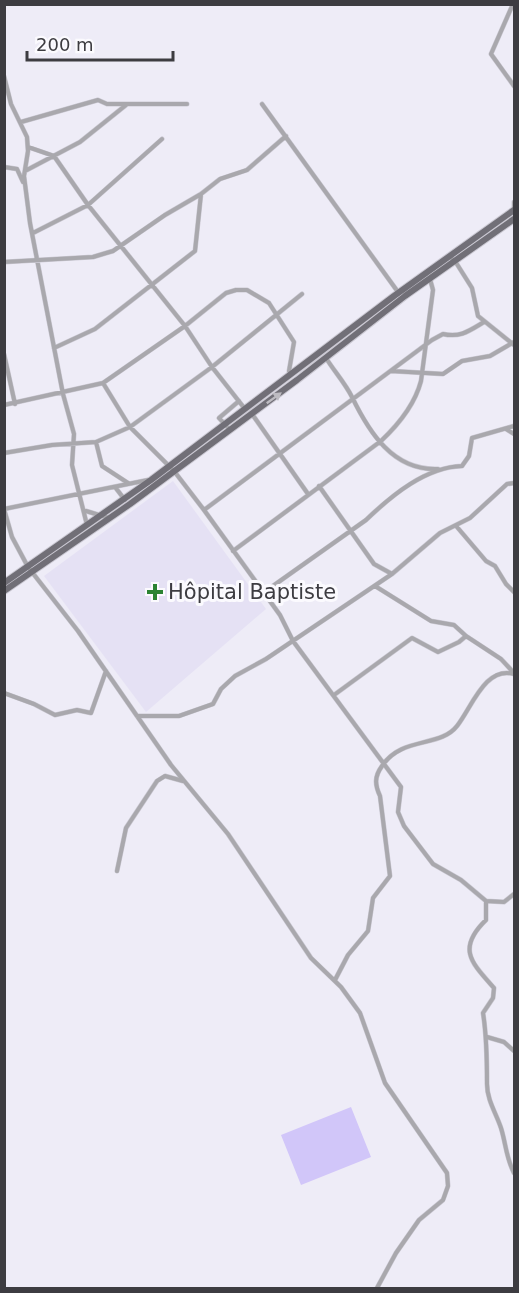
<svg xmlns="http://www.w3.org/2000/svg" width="519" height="1293" font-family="'DejaVu Sans',sans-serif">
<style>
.built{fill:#e5e1f4}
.green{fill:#d1c6f9}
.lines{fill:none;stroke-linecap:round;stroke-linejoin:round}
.street-casing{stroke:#cbc9d3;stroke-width:5}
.primary-casing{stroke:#cbc9d3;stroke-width:8}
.street{stroke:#a9a8ad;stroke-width:4}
.primary{stroke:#716f77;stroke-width:6}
.oneway{fill:#bdbbc1}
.poi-dot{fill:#2b8332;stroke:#fbfafe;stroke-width:2}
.labels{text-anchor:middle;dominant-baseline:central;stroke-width:6;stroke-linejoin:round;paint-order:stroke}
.poi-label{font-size:21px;fill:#3d3c41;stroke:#fbfafe;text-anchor:start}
</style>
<rect width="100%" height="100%" fill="#eeecf7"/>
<!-- built -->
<path class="built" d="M173 481 266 609 146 712 44 576Z"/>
<!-- green -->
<path class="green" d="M351 1107 371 1157 301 1185 281 1135Z"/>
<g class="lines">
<defs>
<path id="street" d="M513 4 491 54 514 86
M4 76 11 104 27 137 28 151 24 176 30 223 63 394 74 434 72 465 87 525
M262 104 398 292
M21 122 98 100 107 104H187
M28 147 54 156 88 205 185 326 212 367 245 409
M4 167 17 169 23 182
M25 171 80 142 126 105
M514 202V210
M33 233 88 205 162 139
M450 257 455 261 472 288 478 316 514 345
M4 262 93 257 113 251 165 215 201 194 220 179 247 170 286 136
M54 348 95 329 195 251 201 194
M4 354 15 404
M326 358C334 371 345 383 352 397 369 432 393 471 438 469
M391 371 443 374 462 361 490 356 514 342
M103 383 130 427 174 471 204 510 280 615 293 641 401 787 398 812 404 826 433 864 461 880 486 901V920C456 949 472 963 494 988L493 998 483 1013C487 1037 487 1060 487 1084 487 1100 496 1113 501 1128 506 1144 506 1158 514 1173
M4 405 103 383 185 326 226 293 236 290H247L269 303 294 342 289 371 291 374
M252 414 308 494
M506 429 514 434
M230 430 219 418 239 401
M96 442 102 466 128 483
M4 453 52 445 96 442 130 427 212 367 302 294
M319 486 374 564 392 574
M115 487 125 500
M4 509 12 537 28 567 78 631 171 765 228 834 311 958 341 987 360 1013 385 1083 447 1173 448 1186 443 1200 419 1220 396 1253 377 1288
M4 509 148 480
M204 510 432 340 443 334C460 338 469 331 484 322
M86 511 109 518
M457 527 486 561 495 566 506 584 514 592
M233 551 381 441C398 425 415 404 421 381L433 290 430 279
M375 586 431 621 454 625 466 636
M263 593 366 520C392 495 426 467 462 466L469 456 472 438 514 426
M4 693 34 704 55 715 77 710 91 713 106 671
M334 695 412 638 438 652 459 642 466 636 501 659 514 673
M137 716H179L213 704 221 689 235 676 266 659 392 574 440 533 470 518 507 484 514 483
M117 871 126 828 157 781 165 776 183 781
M486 901 504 902 514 894
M335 980 348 955 368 931 373 898 390 876 380 796C375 785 374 777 382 766 402 736 440 748 457 726 472 707 485 666 514 674
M487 1037 504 1042 514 1051"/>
<path id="primary" d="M4 583 151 480 394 296 514 210
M4 591 130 504 297 380 405 296 514 219"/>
</defs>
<!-- street casing -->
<use href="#street" class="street-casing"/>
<!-- primary casing -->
<use href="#primary" class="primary-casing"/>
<!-- street -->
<use href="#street" class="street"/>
<!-- primary -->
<use href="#primary" class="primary"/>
</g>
<!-- one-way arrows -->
<defs><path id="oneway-solid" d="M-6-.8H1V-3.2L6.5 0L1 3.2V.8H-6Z" transform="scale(1.5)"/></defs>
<use class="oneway" href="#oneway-solid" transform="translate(274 398) rotate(-36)"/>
<!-- markers -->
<path class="poi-dot" d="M152 583h6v6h6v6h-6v6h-6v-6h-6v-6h6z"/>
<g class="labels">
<!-- poi labels -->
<g class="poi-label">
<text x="168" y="592">Hôpital Baptiste</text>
</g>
</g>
<!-- border -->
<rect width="519" height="1293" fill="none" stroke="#3d3c41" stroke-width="12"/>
<!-- scale -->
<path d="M27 51v9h146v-9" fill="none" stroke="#3d3c41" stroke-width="3"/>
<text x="36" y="51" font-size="18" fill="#3d3c41" stroke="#fbfafe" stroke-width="4.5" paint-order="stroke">200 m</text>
</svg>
